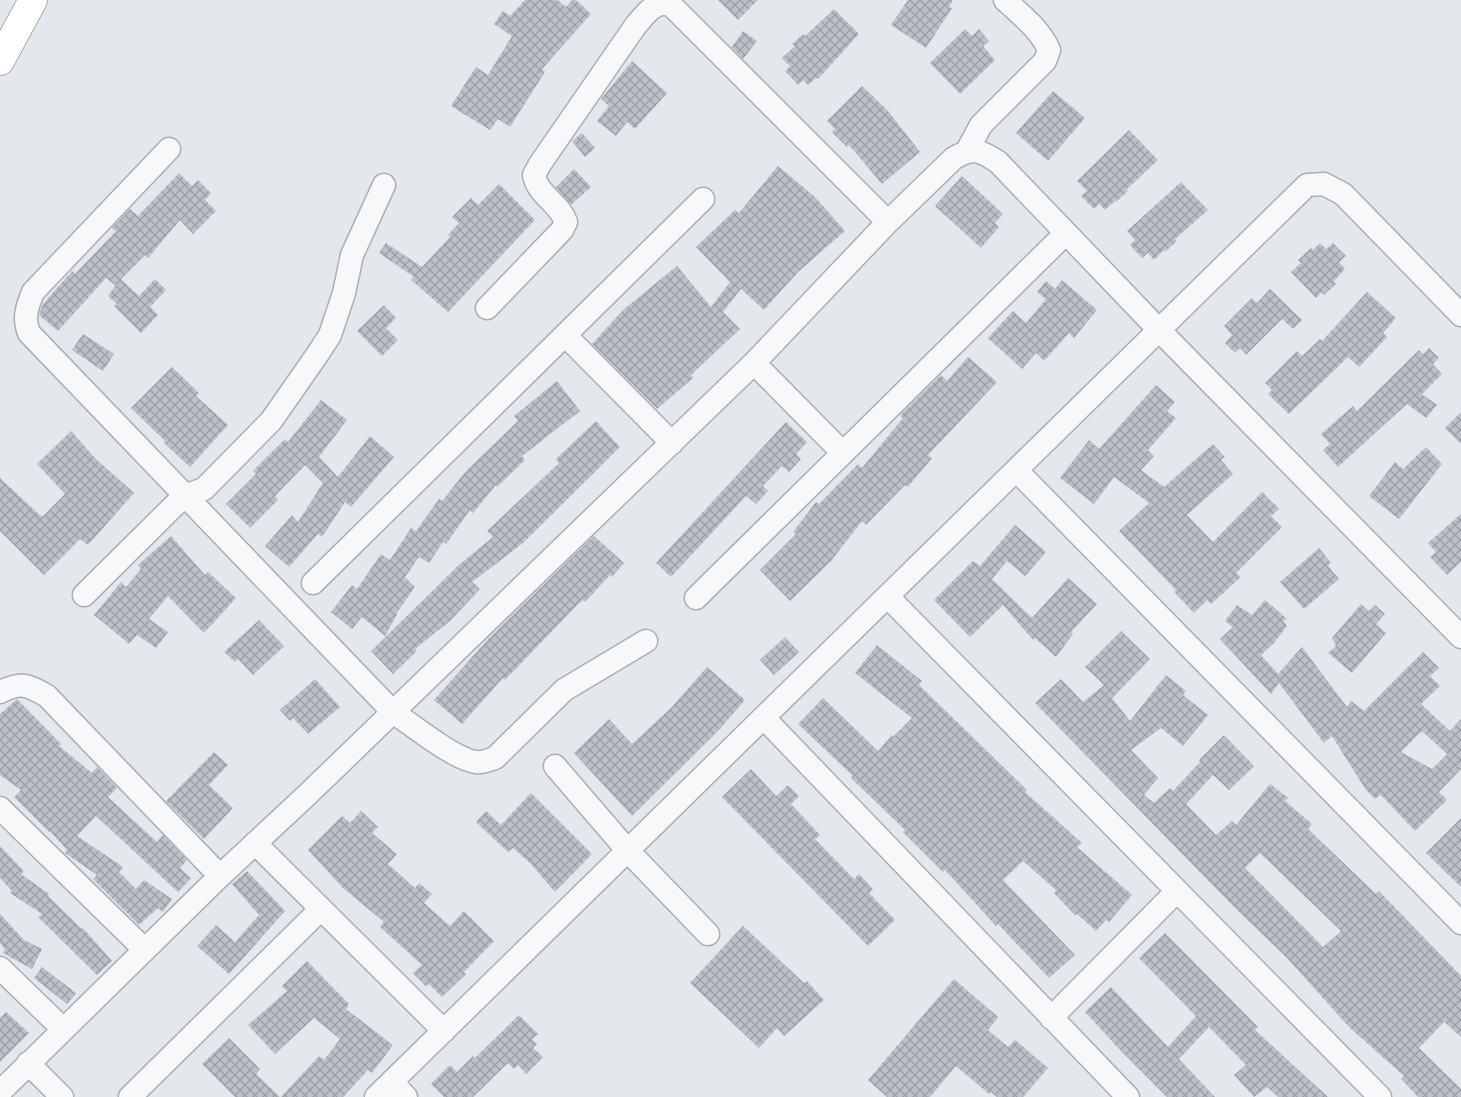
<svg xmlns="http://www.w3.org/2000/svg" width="1461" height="1097" font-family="'Exo 2',sans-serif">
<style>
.building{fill:url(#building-cross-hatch);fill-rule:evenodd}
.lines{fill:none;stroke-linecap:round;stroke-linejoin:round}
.minor-casing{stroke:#a9aeb7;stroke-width:25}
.major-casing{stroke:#a3abb8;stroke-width:30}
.minor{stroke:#f7f8fa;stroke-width:22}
.major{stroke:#fff;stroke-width:28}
</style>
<defs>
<pattern id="building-cross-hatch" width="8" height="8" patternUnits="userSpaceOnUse" patternTransform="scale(1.25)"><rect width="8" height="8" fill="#bbc0ca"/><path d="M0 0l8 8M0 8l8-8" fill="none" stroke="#989da6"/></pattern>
</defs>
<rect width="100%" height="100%" fill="#e4e7ec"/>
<!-- building -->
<path class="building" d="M525 0H558L566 7 572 0H576L591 14 542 69 545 72 510 127 498 119 490 130 451 106 476 67 488 75 512 36 494 24 503 11 510 16Z
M718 0H758L738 20Z
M908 0H953L949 7 952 8 926 48 891 25Z
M834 9 859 34 818 79 816 78 808 85 803 80 798 85 785 71 790 66 782 58 795 46 792 44 803 34 805 36Z
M965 29 972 36 979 29 989 41 983 46 995 60 960 94 930 63Z
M743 31 757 41 743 59 732 47Z
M632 61 667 93 635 129 627 122 616 136 597 121 609 106 601 99Z
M862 86 888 111 920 152 882 184 849 145 847 147 832 132 835 129 827 121Z
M1053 91 1085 118 1048 161 1016 133Z
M1129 130 1158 160 1126 190 1128 191 1116 202 1115 201 1105 210 1099 204 1094 209 1081 196 1087 191 1077 181Z
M582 133 595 148 585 157 572 141Z
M778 166 815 197 845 231 798 272 764 310 741 289 723 312 740 329 691 375 693 378 657 409 592 344 623 310 677 266 711 307 730 282 696 247 735 210 739 213Z
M574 169 591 187 571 205 556 187Z
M179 173 192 186 198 180 211 193 205 200 216 211 193 234 180 220 148 258 145 255 121 279 139 296 155 279 166 290 150 307 158 315 141 333 114 306 117 304 108 296 117 283 115 285 106 278 58 331 39 315 43 304 72 271 75 274 116 231 112 228 130 209 138 216Z
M962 176 1003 214 995 223 999 227 981 248 935 206Z
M1181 182 1208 210 1175 239 1177 241 1165 252 1164 250 1154 260 1148 253 1142 258 1130 245 1135 240 1127 231Z
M499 184 535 220 448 312 411 280 414 277 379 253 386 243 422 267 450 237 448 235 459 223 452 217 471 198 478 205Z
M1320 243 1326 249 1333 243 1346 256 1339 262 1345 269 1334 281 1336 284 1324 295 1322 292 1316 298 1291 272 1301 263 1298 260 1311 248 1313 250Z
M1062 280 1097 310 1074 338 1069 333 1044 361 1036 353 1022 369 988 338 1013 311 1026 323 1046 299 1037 292 1046 281 1055 289Z
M1270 289 1302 320 1293 329 1282 319 1246 355 1240 348 1235 353 1225 343 1232 335 1224 326 1252 298 1257 303Z
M1367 292 1396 318 1383 333 1387 337 1359 367 1348 357 1289 414 1268 394 1272 390 1265 383 1297 351 1302 356 1320 339 1322 341Z
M384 305 396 318 386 328 398 340 382 356 357 331Z
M83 334 114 354 103 371 72 350Z
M1429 348 1439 358 1433 364 1442 374 1422 394 1437 405 1426 418 1407 404 1338 467 1323 450 1330 444 1321 434 1353 406 1357 411 1419 350 1423 354Z
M968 357 997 382 928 455 932 458 908 487 905 485 866 525 862 521 831 561 790 601 760 570 796 534 793 532 816 502 819 504 858 464 862 468 903 418 900 415 941 375 947 381Z
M172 367 199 393 196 396 228 425 190 467 164 443 165 441 131 408Z
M557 381 580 411 522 456 525 460 497 487 496 485 473 513 470 510 446 544 443 542 429 563 419 557 405 577 415 587 396 614 397 615 385 636 362 617 352 629 331 612 352 585 357 589 381 554 390 560 411 528 416 531 439 499 442 501 466 471 518 421 514 416Z
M1156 385 1175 402 1167 411 1176 418 1148 450 1154 456 1141 470 1164 487 1213 444 1225 457 1221 460 1233 474 1187 515 1213 542 1262 492 1279 509 1271 516 1282 527 1236 573 1241 577 1211 604 1207 600 1194 613 1174 592 1176 590 1119 531 1149 503 1114 477 1094 504 1060 478 1089 440 1099 449Z
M321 400 347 420 319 457 338 477 370 436 394 457 351 507 345 502 322 537 318 534 289 567 265 546 292 515 298 522 323 483 305 465 275 496 278 500 250 528 226 504 256 474 253 471 285 439 288 442Z
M1461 412V444L1445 428Z
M596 421 620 447 523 543 472 582 480 589 450 621 415 649 417 651 393 674 371 651 460 564 493 537 487 531 559 463 556 459Z
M786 422 807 442 796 454 801 459 789 472 782 466 763 486 768 491 756 504 746 496 671 577 656 563Z
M71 431 96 459 134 493 88 545 80 539 44 575 0 531V478L42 517 65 494 37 464Z
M1426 447 1442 464 1399 519 1369 496 1395 462 1403 469Z
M1461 514V562L1447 575 1430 557 1436 552 1428 543Z
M1015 525 1046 552 1025 576 1007 561 992 579 1032 618 1068 578 1097 604 1071 632 1073 634 1056 657 1035 638 1033 640 1003 605 970 637 934 600 973 561 980 566Z
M171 536 205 575 208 572 236 598 204 633 168 596 149 619 168 632 156 648 137 635 129 644 94 615 121 582 126 587 141 569 138 565Z
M594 536 624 563 612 577 610 575 585 602 582 600 505 680 503 678 462 724 434 700 491 636Z
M1319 548 1331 563 1328 566 1339 579 1304 609 1280 582Z
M1265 600 1287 619 1283 621 1287 626 1274 643 1261 655 1278 674 1302 647 1347 707 1351 701 1364 711 1423 652 1439 668 1430 676 1440 686 1421 704 1450 731 1461 719V769L1439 792 1447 800 1415 831 1381 795 1375 799 1366 790 1332 736 1324 743 1279 683 1271 694 1220 639 1233 627 1225 621 1237 605 1252 615ZM1422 731 1447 754 1432 769 1401 752Z
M1361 604 1369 611 1375 605 1385 614 1376 624 1386 633 1352 673 1328 653 1336 646 1332 638Z
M259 620 284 646 253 675 238 659 235 662 224 652Z
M1121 631 1150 659 1112 698 1130 721 1166 675 1186 691 1183 695 1208 715 1183 746 1161 728 1131 750 1158 778 1144 795 1154 803 1170 788 1173 791 1200 762 1199 760 1224 735 1254 766 1229 790 1213 775 1186 804 1216 835 1232 821 1236 825 1270 784 1288 798 1285 801 1312 824 1308 829 1376 894 1379 891 1461 976V1037L1444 1022 1419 1048 1461 1089V1097H1418L1401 1079 1404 1076 1349 1027 1287 958 1232 905 1035 703 1061 679 1083 702 1104 685 1085 667ZM1260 853 1341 931 1323 947 1245 868Z
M785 637 799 652 774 675 760 660Z
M877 645 922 681 919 685 1027 790 1025 792 1082 843 1077 847 1132 895 1109 922 1106 920 1096 931 1077 914 1075 915 1054 893 1056 890 1023 861 1003 880 1075 955 1049 978 998 924 996 926 945 870 943 872 903 832 905 830 851 778 853 776 798 724 823 698 878 751 892 735 893 737 912 718 855 673Z
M707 667 745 700 718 731 632 816 574 753 609 719 632 744 671 708Z
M315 679 340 707 308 734 293 718 290 721 280 710Z
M17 699 61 744 59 746 92 773 97 767 117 788 108 797 157 842 163 835 187 860 180 868 191 878 178 892 96 816 77 836 123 867 119 872 136 889 144 880 172 899 163 912 158 908 139 925 93 879 97 875 65 853 67 850 50 831 49 832 14 797 21 790 0 775V714Z
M214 752 228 765 209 785 233 808 204 839 166 801Z
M751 769 776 796 788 785 799 796 791 804 820 835 815 839 854 879 859 874 873 889 869 893 895 920 868 946 722 797Z
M531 793 592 854 555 892 531 864 513 848 508 852 476 822 486 811 501 825Z
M361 811 378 827 372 833 397 854 388 864 415 888 419 883 432 894 424 903 450 926 464 911 494 941 464 972 466 974 442 997 429 984 426 986 413 973 422 965 380 927 384 922 343 888 308 850 342 816 350 823Z
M1461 818V887L1426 853Z
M0 846 24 871 21 874 49 894 48 896 82 929 83 928 112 961 97 975 38 917 42 914 10 893 12 891 0 878Z
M247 871 285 911 229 974 197 946 216 925 235 942 259 915 232 884Z
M0 914 24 940 42 949 32 969 3 953 5 949 0 943Z
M743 926 804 983 807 981 824 1000 784 1036 777 1028 759 1048 690 983Z
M1165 933 1258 1027 1255 1030 1328 1097H1278L1267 1087 1254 1097 1234 1075 1246 1065 1209 1027 1179 1059 1215 1097H1167L1123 1053 1085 1012 1111 987 1168 1047 1196 1016 1139 958Z
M307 961 349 1004 346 1009 393 1045 372 1073 368 1070 343 1097H281L319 1056 324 1060 340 1039 314 1018 275 1054 248 1025 287 991 282 986Z
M42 967 76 993 67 1004 34 978Z
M954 979 998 1017 988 1030 1008 1047 1015 1040 1048 1068 1023 1097H997L991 1092 989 1094 956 1066 930 1097H887L868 1080Z
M6 1012 29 1033 0 1062V1018Z
M519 1015 538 1034 532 1039 537 1044 533 1048 543 1057 526 1074 518 1065 514 1069 508 1063 473 1097H444L431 1084 450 1065 457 1072 473 1056 475 1058Z
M229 1038 260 1069 256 1074 280 1097H235L202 1064Z"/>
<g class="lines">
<defs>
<path id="minor" d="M169 149 33 292C27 307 23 318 29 333L393 712C412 725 454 759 476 762 483 763 489 760 495 758L564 690 646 641
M967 151 981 125 1045 61 1049 50C1040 29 1021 15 1005 0
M487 308 562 230 566 222C559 202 538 196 534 175L540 164 636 25C646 14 654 0 671 5L888 222
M565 335 703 199
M754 363 843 453
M1017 471 1461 923
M313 583 565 335 672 443
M84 595 184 496 204 489 271 421 317 355 330 335 344 293 352 255 384 185
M888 597 1380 1097
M696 598 1066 233
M0 692C21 682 27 684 47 696L220 876
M764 718 1128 1097
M555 766 628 851 708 934
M0 808 144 949
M255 843 444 1031
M0 968 62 1028
M1051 1018 1177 891
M28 1063 62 1097
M392 1082 406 1097
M0 1092 220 876 307 795 754 363 888 222 954 158C973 147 980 150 998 162L1160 331 1461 637
M130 1097 321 909
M376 1097 1307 185 1324 184 1343 194 1461 315"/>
<path id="major" d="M0 61 33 0"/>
</defs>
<!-- minor casing -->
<use href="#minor" class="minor-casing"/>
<!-- major casing -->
<use href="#major" class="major-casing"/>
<!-- minor -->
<use href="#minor" class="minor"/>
<!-- major -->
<use href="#major" class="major"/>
</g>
</svg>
